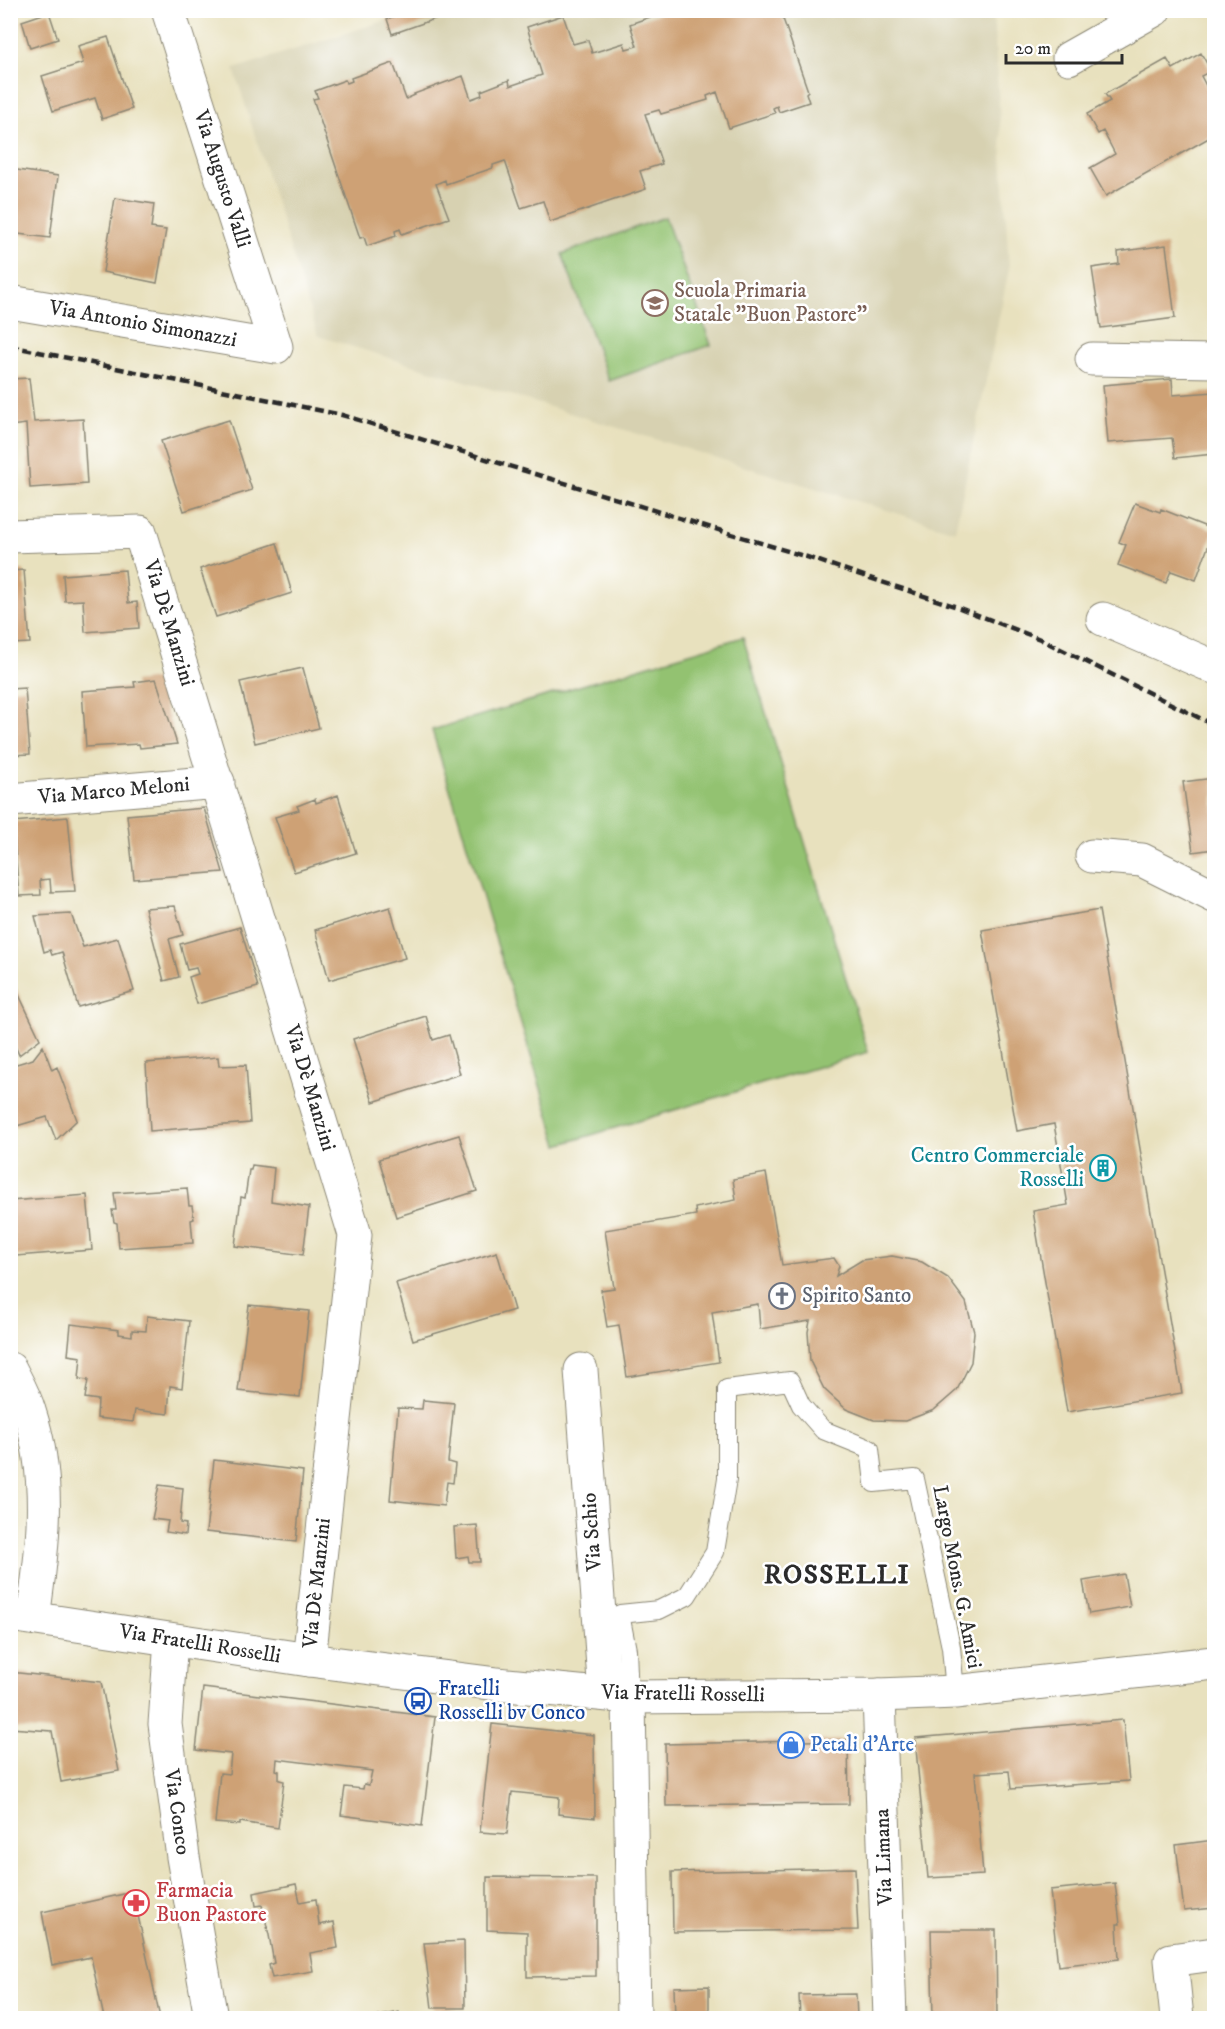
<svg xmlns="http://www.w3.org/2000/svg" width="1225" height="2029" font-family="'IM FELL DW Pica',serif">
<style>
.built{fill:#d7d1b1}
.green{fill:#93c271;stroke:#5f764e;stroke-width:1.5}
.building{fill:#cea174}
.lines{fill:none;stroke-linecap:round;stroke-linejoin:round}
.service-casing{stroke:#8a8674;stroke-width:20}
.minor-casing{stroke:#8a8674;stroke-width:35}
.tertiary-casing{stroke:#8a8674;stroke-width:35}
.service{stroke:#fff;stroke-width:18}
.minor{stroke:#fff;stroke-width:33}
.tertiary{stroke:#fff;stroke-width:33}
.rail{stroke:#2b2b2b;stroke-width:4.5;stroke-dasharray:9 4.5;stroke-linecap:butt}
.labels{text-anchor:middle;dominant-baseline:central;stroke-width:5;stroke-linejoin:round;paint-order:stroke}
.street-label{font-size:21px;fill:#2b2b2b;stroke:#fff}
.education-label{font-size:21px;fill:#785e54;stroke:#fff;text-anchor:start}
.culture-label{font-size:21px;fill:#0d838f;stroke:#fff;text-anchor:end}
.worship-label{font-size:21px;fill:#5b616d;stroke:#fff;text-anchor:start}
.transit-label{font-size:21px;fill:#164399;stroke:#fff;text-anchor:start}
.shop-label{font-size:21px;fill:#366cbe;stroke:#fff;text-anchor:start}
.health-label{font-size:21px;fill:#be3a42;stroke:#fff;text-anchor:start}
.district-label{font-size:27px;font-weight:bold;letter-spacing:1.5px;fill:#2b2b2b;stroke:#fff}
</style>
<rect width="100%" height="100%" fill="#fff"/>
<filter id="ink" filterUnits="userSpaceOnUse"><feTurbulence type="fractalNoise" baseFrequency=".0167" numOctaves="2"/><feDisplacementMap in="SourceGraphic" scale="12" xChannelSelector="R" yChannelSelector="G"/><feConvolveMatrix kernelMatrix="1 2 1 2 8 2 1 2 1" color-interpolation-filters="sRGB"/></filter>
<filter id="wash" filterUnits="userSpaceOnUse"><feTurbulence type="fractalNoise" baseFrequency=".008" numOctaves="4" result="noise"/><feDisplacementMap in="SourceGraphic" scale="24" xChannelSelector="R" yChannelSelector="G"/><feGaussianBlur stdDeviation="1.35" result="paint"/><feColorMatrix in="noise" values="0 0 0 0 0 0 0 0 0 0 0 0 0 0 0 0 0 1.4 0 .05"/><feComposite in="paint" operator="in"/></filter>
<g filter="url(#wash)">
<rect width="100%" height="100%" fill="#e8e1be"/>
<!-- built -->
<path class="built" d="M415 11H993L1009 269 955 531 318 336 234 69Z"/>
<!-- green -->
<path class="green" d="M665 217 711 345 609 381 562 254Z
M743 637 868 1052 558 1145 432 730Z"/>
<g id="blocks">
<!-- building -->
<path class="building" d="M410 10H441L443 16 392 34 387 19Z
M670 10H780L808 91 806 93 809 102 779 112 777 106 773 108 775 113 729 128 717 92 707 96 708 100 661 114 659 110 645 114 662 164 640 171 646 189 550 222 543 201 521 208 505 161 493 165V168L446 184 445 180 436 184 449 218 402 234 400 229 395 231 396 236 367 246 364 237 360 238 313 99 318 98 315 91 345 80 347 83 352 81 351 78 393 63 406 99 415 95 414 94 463 76 471 99 482 95 481 91 509 80 510 86 542 75 527 27 563 15 573 44 588 40 592 53 624 43 626 49 637 46 630 24Z
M49 12 58 39 30 48 22 21Z
M108 37 132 109 102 119 95 98 53 111 42 76 83 63 78 46Z
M1201 53 1211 71 1201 76 1214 101V135L1106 196 1090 168 1115 154 1103 131 1098 134 1087 114 1110 101 1105 94 1167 59 1173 69Z
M10 169 58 176 50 238 10 233Z
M115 198 154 204 151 228 166 230 157 283 103 272Z
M1166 245 1175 318 1101 328 1092 268 1119 264 1118 252Z
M29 378 34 422 83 419 87 484 30 488 26 424 10 426V379Z
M1172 379 1173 395 1214 392V454L1175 458 1172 438 1108 443 1103 385Z
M229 420 252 490 184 511 161 441Z
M1135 503 1160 512 1161 509 1214 530 1196 580 1171 571 1166 583 1118 565 1126 545 1119 542Z
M277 543 292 593 216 617 200 569Z
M24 570 30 643 10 644V571Z
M125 570 128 603 137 602 139 628 85 632 83 600 65 601 63 575Z
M303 668 319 728 255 743 240 682Z
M156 679 177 744 140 748 139 744 86 747 82 691 135 687 134 682Z
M25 688 30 754 10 755V689Z
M1214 778V849L1193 852 1183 782Z
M338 795 356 853 294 872 275 817 299 810 297 806 315 799 316 803Z
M204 808 223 872 134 879 127 815Z
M68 817 75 891 51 892 50 879 40 880 41 895 19 896 13 822Z
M175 906 183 935 169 939 179 977 164 981 145 908Z
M390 907 405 958 329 980 315 930Z
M1099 910 1182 1393 1067 1412 1033 1211 1068 1205 1054 1124 1017 1131 982 930Z
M71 914 83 947 118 938 134 991 78 1007 62 952 52 955 50 950 44 952 35 916Z
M240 927 258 987 197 1004 189 977 198 974 196 968 187 970 180 944Z
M10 976 40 1039 19 1055 10 1034Z
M426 1016 433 1040 449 1035 460 1074 373 1102 353 1039Z
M43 1046 52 1070 57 1067 77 1120 56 1140 47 1117 10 1128V1066L33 1059Z
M218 1057 219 1066 246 1065 250 1123 150 1131 146 1063Z
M459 1135 477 1191 396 1217 379 1159Z
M252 1165 274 1168 271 1201 309 1207 303 1255 235 1246 241 1197 245 1198 249 1170H251Z
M766 1173 782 1265 834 1258 839 1266 836 1276 862 1260 892 1256 922 1262 948 1278 966 1302 974 1332 971 1362 957 1390 934 1410 905 1421 874 1420 846 1409 824 1389 810 1361 808 1332 810 1321 760 1329 758 1304 712 1312 719 1362 627 1377 619 1325 607 1327 601 1290 614 1288 605 1230 696 1215 695 1208 736 1200 733 1179Z
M187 1188 189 1206H192L194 1219 191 1220 193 1243 119 1248 117 1223 114 1222 112 1210H116L114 1193Z
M87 1195 92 1250 16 1256 13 1229H10V1201Z
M497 1252 514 1310 413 1340 396 1283Z
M249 1305 309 1311 300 1397 238 1391Z
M147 1316 189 1321 182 1388 170 1386 168 1414 135 1410 133 1422 97 1418 98 1400 85 1398 88 1380 79 1379 81 1357 68 1355 71 1324 119 1330V1334L132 1336V1330L146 1331Z
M423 1400 454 1403 448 1462 455 1464 453 1483 447 1482 444 1506 390 1500 398 1408 422 1409Z
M214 1460 303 1471 296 1542 206 1532Z
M159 1485 183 1488 180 1523 186 1524 185 1535 166 1532 168 1521 152 1519Z
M477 1525 480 1562H469L468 1556 456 1558 454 1527Z
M1124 1574 1130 1607 1089 1614 1083 1581Z
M10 1672 101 1682 119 1771 61 1782 52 1731 10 1728Z
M203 1688 435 1717 422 1826 341 1815 345 1787 363 1789 364 1784 369 1785 372 1771 277 1759 276 1770 279 1771V1780L284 1781 278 1828 240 1822V1825L215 1823 220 1773 229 1774 231 1754 196 1750Z
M1123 1720 1129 1781 1011 1789 1009 1771 975 1773 983 1875 928 1878 915 1738Z
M492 1724 594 1735 595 1818 558 1814 559 1797 512 1792 507 1834 480 1832Z
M848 1740 849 1804 666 1806 665 1744Z
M1214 1741V1770H1212L1210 1742Z
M1214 1840V1908L1184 1911 1176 1845Z
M855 1868 858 1930 673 1932 672 1872Z
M487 1877 596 1878V1976L527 1977V1932L487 1930Z
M1115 1883 1120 1924H1117L1119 1959 1058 1966 1050 1890Z
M296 1884 300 1902 316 1899 319 1925 334 1922 338 1948 310 1953 313 1971 272 1978 269 1965 274 1963 269 1935 262 1905 256 1906 254 1893Z
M133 1892 160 2018H104L91 1957 52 1965 42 1912Z
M931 1930H996L997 2018H933Z
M464 1941 465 2008H432L424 1943Z
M709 1986V2018H675L674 1987Z
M856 1994 857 2018H800L799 1995Z
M399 2012 401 2018H375V2017Z"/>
</g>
</g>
<g filter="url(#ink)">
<use href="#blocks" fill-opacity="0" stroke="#8a8674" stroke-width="1.5"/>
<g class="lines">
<defs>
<path id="service" d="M629 1697 627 1650 620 1614 659 1610 687 1596 715 1552 727 1479V1389L790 1381 801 1405 823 1430 870 1449 874 1483 915 1479 951 1647 955 1692"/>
<path id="minor" d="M1069 58 1154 10
M10 302 276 347 168 10
M1092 359 1214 361
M10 536 140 532 355 1235 309 1660
M1103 619 1214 667
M10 800 218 782
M1092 856 1142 860 1214 896
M10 1369C17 1383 25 1397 29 1411 52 1480 43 1548 33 1618
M581 1370 605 1694
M171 1640 165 1724 183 1857 211 2018
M879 1695 890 2018
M629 1697 634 2018
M1177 2018 1171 1960 1214 1954"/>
<path id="tertiary" d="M10 1615 309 1660 497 1684 629 1697 879 1695 955 1692 1214 1663"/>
</defs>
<!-- service casing -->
<use href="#service" class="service-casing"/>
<!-- minor casing -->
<use href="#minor" class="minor-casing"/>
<!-- tertiary casing -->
<use href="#tertiary" class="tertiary-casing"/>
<!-- service -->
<use href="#service" class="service"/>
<!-- minor -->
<use href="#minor" class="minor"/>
<!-- tertiary -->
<use href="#tertiary" class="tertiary"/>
<!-- rail -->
<path class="rail" d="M10 346 342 415 807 557 957 607 1040 639 1214 725"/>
</g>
</g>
<!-- icons -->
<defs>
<symbol id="school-ring" viewBox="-11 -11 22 22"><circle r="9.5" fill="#fff" stroke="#8d6e63" stroke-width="1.5"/><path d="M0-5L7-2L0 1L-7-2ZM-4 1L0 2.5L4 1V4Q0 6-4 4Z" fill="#8d6e63"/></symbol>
<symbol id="building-ring" viewBox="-11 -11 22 22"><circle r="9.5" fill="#fff" stroke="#0f9aa8" stroke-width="1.5"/><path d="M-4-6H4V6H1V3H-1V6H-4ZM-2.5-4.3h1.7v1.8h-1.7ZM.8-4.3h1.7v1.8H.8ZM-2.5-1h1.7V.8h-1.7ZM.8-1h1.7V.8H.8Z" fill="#0f9aa8"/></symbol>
<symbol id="church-ring" viewBox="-11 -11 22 22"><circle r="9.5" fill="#fff" stroke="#6b7280" stroke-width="1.5"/><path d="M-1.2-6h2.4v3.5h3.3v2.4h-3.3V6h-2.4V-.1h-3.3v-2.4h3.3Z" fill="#6b7280"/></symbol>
<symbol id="bus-ring" viewBox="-11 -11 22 22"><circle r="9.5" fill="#fff" stroke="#1a4fb4" stroke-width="1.5"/><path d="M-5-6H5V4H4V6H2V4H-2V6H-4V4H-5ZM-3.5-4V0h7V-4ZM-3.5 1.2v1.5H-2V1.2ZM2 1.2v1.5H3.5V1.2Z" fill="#1a4fb4"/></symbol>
<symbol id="shop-ring" viewBox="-11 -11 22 22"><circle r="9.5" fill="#fff" stroke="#3f7fe0" stroke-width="1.5"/><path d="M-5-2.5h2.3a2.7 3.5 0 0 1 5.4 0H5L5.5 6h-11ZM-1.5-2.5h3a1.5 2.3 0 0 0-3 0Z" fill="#3f7fe0"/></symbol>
<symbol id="pharmacy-ring" viewBox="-11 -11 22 22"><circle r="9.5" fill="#fff" stroke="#e0444e" stroke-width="1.5"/><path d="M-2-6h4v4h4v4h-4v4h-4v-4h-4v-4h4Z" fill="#e0444e"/></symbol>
</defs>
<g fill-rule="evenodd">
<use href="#school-ring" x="640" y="288" width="30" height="30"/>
<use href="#building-ring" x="1088" y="1153" width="30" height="30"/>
<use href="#church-ring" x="767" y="1281" width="30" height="30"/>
<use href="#bus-ring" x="403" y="1686" width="30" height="30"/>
<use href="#shop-ring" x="776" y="1730" width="30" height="30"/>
<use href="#pharmacy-ring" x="121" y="1888" width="30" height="30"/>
</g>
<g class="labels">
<!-- street labels -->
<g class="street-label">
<text transform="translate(222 179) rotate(72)">Via Augusto Valli</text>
<text transform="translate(143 324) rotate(10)">Via Antonio Simonazzi</text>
<text transform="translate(169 623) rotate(73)">Via Dè Manzini</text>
<text transform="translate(114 791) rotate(-5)">Via Marco Meloni</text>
<text transform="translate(310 1088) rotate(73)">Via Dè Manzini</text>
<text transform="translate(592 1532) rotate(-94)">Via Schio</text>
<text transform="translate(957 1577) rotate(79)">Largo Mons. G. Amici</text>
<text transform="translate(317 1583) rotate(-84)">Via Dè Manzini</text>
<text transform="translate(200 1644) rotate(9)">Via Fratelli Rosselli</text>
<text transform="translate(683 1694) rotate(1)">Via Fratelli Rosselli</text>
<text transform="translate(177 1812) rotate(82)">Via Conco</text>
<text transform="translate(884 1857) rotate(-92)">Via Limana</text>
</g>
<!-- education labels -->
<g class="education-label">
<text x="674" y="291">Scuola Primaria<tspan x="674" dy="24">Statale "Buon Pastore"</tspan></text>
</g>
<!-- culture labels -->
<g class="culture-label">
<text x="1084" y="1156">Centro Commerciale<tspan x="1084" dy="24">Rosselli</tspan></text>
</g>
<!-- worship labels -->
<g class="worship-label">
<text x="802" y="1296">Spirito Santo</text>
</g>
<!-- transit labels -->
<g class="transit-label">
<text x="438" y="1689">Fratelli<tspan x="438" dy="24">Rosselli bv Conco</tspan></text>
</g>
<!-- shop labels -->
<g class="shop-label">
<text x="810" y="1745">Petali d'Arte</text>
</g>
<!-- health labels -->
<g class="health-label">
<text x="156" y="1891">Farmacia<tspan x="156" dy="24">Buon Pastore</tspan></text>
</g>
<!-- district labels -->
<g class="district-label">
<text x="837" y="1575">ROSSELLI</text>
</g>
</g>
<!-- margin -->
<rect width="1225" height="2029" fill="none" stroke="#fff" stroke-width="36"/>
<!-- scale -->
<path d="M1006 54v9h116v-9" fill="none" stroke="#2b2b2b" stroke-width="3"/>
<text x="1015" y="54" font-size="18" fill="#2b2b2b" stroke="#ffffff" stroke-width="4.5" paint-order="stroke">20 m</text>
</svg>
